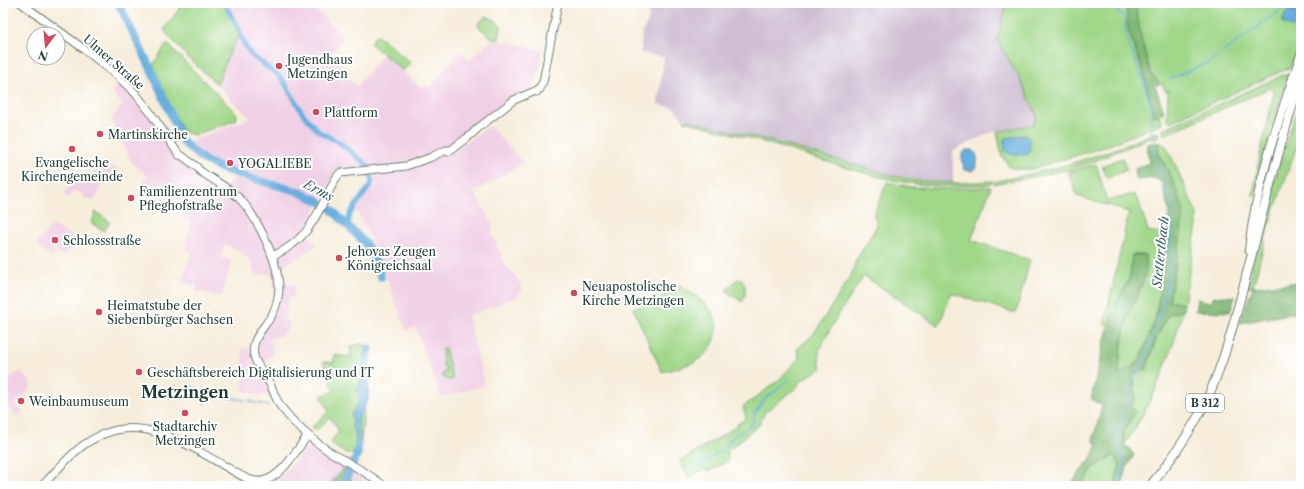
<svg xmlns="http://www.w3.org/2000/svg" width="1304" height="489" font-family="'Libre Caslon Text',serif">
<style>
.built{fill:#f0d0e5}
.industrial{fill:#cebed2}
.green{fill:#a0d789;stroke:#608a5e}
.forest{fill:#80b875;stroke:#507a54}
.water{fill:#68aede;stroke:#447689}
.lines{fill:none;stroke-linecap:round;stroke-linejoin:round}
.stream{stroke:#68aede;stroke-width:1.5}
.canal{stroke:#68aede;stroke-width:5}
.river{stroke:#68aede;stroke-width:8}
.secondary-casing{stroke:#6a7b6e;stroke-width:9}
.trunk-casing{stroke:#6a7b6e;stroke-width:10}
.secondary{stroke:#fff;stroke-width:7}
.trunk{stroke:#fff;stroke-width:8}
.poi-dot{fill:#d1495b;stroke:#fff;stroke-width:1.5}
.labels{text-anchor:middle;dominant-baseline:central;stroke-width:4;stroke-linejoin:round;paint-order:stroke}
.shield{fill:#fff;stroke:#627771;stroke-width:1}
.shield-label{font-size:11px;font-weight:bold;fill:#1f3d34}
.poi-label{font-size:12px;fill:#1f3d34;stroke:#fff;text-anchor:start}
.street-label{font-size:12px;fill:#1f3d34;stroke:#fff}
.water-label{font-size:13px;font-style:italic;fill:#355f67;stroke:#fff}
.district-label{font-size:16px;font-weight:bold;fill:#1f3d34;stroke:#fff}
</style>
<rect width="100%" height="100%" fill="#fff"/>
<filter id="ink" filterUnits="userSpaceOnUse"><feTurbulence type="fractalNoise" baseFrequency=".025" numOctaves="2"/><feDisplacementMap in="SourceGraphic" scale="8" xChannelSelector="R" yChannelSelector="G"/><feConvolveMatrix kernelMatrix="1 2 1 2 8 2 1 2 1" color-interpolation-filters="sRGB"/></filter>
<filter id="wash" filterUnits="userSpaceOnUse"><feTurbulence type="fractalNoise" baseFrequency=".012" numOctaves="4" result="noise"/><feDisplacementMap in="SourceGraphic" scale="16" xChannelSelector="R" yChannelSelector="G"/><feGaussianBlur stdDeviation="0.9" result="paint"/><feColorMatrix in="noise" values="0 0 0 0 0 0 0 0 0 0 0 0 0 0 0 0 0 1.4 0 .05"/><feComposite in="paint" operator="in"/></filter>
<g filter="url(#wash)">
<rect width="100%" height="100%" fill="#f6edda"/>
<!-- built -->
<path class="built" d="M226 3H308L345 37 332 53 343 63 337 70 357 86 384 54 420 87H430L460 52 470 60 492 39 543 50 535 83 531 89 512 99H510L495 110V112L456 143 443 150 445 156 490 126 523 163 474 192 492 223V234L498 249 507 267 517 278 521 286 522 291 516 298 468 315 485 386 441 397 415 327 406 330 376 250 356 210 364 197 376 185 372 168 343 167 338 169 334 174 311 219 303 230 317 245 282 267 284 284 295 285 293 298H289L286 315 284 318 290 323 287 331 280 336 270 339 274 355 258 365 271 386 270 397 243 391 242 350 246 348 256 346 279 303 272 301 275 287 272 273 257 276 253 271 252 261 247 258 240 251 225 244 220 257 232 262 221 297 196 291 197 286 181 282 192 252 185 248 191 222 162 196 159 200 141 186 147 176 131 161 111 119 123 104 111 92 120 84 145 110 181 161 223 189 236 176 237 171 207 158 197 150 190 143 195 139 251 118 231 100 217 84 231 49 241 34Z
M100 161 117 169 113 177 107 178 100 188 99 192 94 201 89 198 88 200 83 197 84 195 75 190 68 198 63 195 78 173 87 179 96 168Z
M52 225 72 236 66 247 69 249 65 257 55 252 53 256 45 253 36 244Z
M19 371 33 383 30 386 31 388 24 397 22 396 16 405 23 411 17 417 10 409 3 405 11 396 3 386Z
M312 444 326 454 358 472 359 477 372 486H272L307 448Z"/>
<!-- industrial -->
<path class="industrial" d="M644 3H1007L997 41 1020 79 1037 115 1034 124 989 133 953 151V183L931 182 889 175 689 120 684 121 674 108 658 104 664 57 641 53 642 32 648 22 649 15Z"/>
<!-- green -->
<path class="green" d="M183 3H222L232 19 240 35 231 49 217 84 188 58 164 30Z
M1007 3H1110L1111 5 1126 8 1128 30 1143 71 1154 116 1159 115 1162 123 1104 147 1032 169H1016L1008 167V165L1002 156 997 132 1034 124 1037 115 1020 79 997 41Z
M1135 3H1301V42L1291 67 1170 122 1167 119 1168 91H1165L1162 83 1160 84 1151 74 1142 41Z
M486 16 497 21 501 27 499 39 492 38 478 26V24Z
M376 35 379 36 411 63 403 71 370 43Z
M167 43 186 63 237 114 236 120 194 135 183 131 173 112 153 65Z
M1288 73 1263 159 1255 195H1253L1260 154 1274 93 1270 88 1164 135 1163 129Z
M1301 95V138L1295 151 1268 229 1253 287H1247L1273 186Z
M689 120 767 140 889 175 913 180 931 182 953 183 994 181C990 186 981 185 974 185 903 193 834 162 766 143 739 135 711 128 684 121Z
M1156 132 1159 133 1158 137 1146 139 1095 161 1067 170 1023 179 993 184 996 181C1052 171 1105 155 1156 132Z
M1158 142 1162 143 1167 147 1197 214V224L1184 304 1169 301 1180 240 1172 178 1159 155Z
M1122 158 1127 170 1107 178 1102 166Z
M1096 164 1107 201 1134 194 1139 202 1148 231 1166 235 1163 270 1155 320 1139 362 1119 375 1121 347 1128 317 1145 277V255H1132L1130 277 1113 311 1109 326 1104 324 1129 212 1077 196 1068 172Z
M887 182 912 187 949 189 991 187 971 240 1030 260 1016 313 951 293 939 326 864 276 835 320 819 351 820 364 822 368 800 381 797 387 765 412 759 425 727 451 728 461 708 472 705 469 689 478 680 461 726 433 746 418 743 407 779 380 799 358 797 349 813 335 851 276 856 260 877 226 874 214Z
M96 212 110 222 104 231 91 223Z
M737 279H742C746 286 747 295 742 302L729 293 726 290Z
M680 285C689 292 702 299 709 308 715 315 718 325 716 334 711 361 685 366 662 372L633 308 654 303Z
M1183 310C1171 357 1152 405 1124 445V431L1133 417 1130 406 1135 385 1132 374 1146 370 1155 342 1168 314Z
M358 344H363L370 348 360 454C348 456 339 450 330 443L339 431 330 417 316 431 312 427 329 411 321 396 334 391 323 361 333 363 334 355 350 357 351 346H354Z
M445 348 453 380H448L442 376 443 373 446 372 445 366 443 367 442 349Z
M1115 455 1120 465 1114 486H1082L1093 468Z"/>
<!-- forest -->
<path class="forest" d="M1110 3H1135L1142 41 1151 74 1160 84 1155 86 1164 112 1154 116 1143 71 1128 30 1126 8 1111 4Z
M1158 142 1159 155 1172 178 1184 211 1180 240 1169 301 1184 304 1183 310 1168 315 1155 342 1146 370 1132 374 1136 399 1130 406 1135 412 1124 431V445L1129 448 1134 455 1127 467 1122 486H1114L1120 465 1114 455 1093 468 1082 486H1069L1085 465 1089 462 1097 445 1093 440 1102 406 1091 399 1103 346 1113 311 1130 277 1132 255H1145L1147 266 1145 277 1128 317 1121 347 1119 375 1139 362 1155 320 1163 270 1169 211 1162 182 1154 178 1137 180 1135 169 1149 163 1147 144Z
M1301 282V312L1240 323 1253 287Z
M1224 296 1235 297 1230 312 1195 311 1197 299 1209 302 1214 297Z
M343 468 346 470 344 474 351 479 352 482 349 485 327 486 338 475Z"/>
<!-- water -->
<path class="water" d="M1290 10 1299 12 1297 18 1293 25 1295 26 1293 28 1282 22 1286 13Z
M1023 135 1029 138C1030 144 1031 151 1027 155L1011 154 1005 151 1004 140 1006 138Z
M966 150H973C979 154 979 167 972 171L964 170 962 158V154Z
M365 345 372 347V351L370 353 368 399 366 404 359 416 358 425 360 434 359 458 353 456C355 446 359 433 351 425L353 424 351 415 358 403 359 398 357 391 361 380Z"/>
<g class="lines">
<!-- stream -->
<path class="stream" d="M1106 3 1107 6 1124 15 1126 36 1141 75 1151 106V123L1155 156 1173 208 1170 265 1162 308 1147 352 1131 386 1119 429 1118 447 1126 461 1118 486
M1170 79 1209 62 1290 3
M189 385 212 395
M216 396 222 397
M225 397 245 400
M249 401 256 403
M259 403 268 406
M204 404 210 396
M693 471 702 463 721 452 725 448 727 443 739 432 743 431 749 427 754 420V414L767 396 772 394 789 379"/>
<!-- canal -->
<path class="canal" d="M224 3 239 29 242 40 251 55 278 75 284 82 303 114 318 131 340 143 367 165 372 181 371 185 361 198 350 214 348 225"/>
<!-- river -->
<path class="river" d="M118 3 149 65 182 140 190 149 204 160 220 168 250 178 297 191 317 200 331 209 366 244 376 262 381 277
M340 486 344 483 358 453V447"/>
</g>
</g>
<g filter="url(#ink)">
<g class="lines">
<defs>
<path id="secondary" d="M21 3 84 49 115 74 136 94 150 112 179 155
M537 92 543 82 558 3
M177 152 197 167 200 171C213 180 229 188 240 199 257 217 278 261 279 286 279 296 277 305 273 313 265 328 248 340 255 359 258 367 265 374 269 382 273 390 276 400 281 407 294 424 312 440 330 452 348 463 367 472 384 486
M448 152 472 134 478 128 514 100 540 89
M272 256C310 241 318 211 336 178L340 173 406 166 429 158 446 150H450
M42 486C53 474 64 462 76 451 128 407 173 436 223 465 234 471 249 483 262 481 282 478 297 449 308 435"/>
<path id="trunk" d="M1249 250C1256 183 1279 119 1301 55
M1150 486C1172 459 1193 429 1208 397 1226 357 1236 315 1247 273 1264 208 1280 142 1301 78"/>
</defs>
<!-- secondary casing -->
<use href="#secondary" class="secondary-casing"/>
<!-- trunk casing -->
<use href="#trunk" class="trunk-casing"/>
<!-- secondary -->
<use href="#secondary" class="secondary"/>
<!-- trunk -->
<use href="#trunk" class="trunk"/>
</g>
</g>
<!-- markers -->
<g class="poi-dot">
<circle cx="279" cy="66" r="4"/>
<circle cx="316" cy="112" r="4"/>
<circle cx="100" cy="134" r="4"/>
<circle cx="72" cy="149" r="4"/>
<circle cx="230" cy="163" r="4"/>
<circle cx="131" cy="198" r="4"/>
<circle cx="55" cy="240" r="4"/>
<circle cx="339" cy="258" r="4"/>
<circle cx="574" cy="293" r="4"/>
<circle cx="99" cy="312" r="4"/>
<circle cx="139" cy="372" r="4"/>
<circle cx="21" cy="401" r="4"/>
<circle cx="185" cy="413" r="4"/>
</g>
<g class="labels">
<!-- shield labels -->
<rect class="shield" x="1186" y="394" width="38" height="18" rx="3"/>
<g class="shield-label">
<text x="1205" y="403">B 312</text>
</g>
<!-- poi labels -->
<g class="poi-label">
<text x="287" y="59">Jugendhaus<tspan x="287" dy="14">Metzingen</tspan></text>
<text x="324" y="112">Plattform</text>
<text x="108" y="134">Martinskirche</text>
<text x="72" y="162" text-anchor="middle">Evangelische<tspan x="72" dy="14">Kirchengemeinde</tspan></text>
<text x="238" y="163">YOGALIEBE</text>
<text x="139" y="191">Familienzentrum<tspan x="139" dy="14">Pfleghofstraße</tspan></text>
<text x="63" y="240">Schlossstraße</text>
<text x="347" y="251">Jehovas Zeugen<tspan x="347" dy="14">Königreichsaal</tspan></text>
<text x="582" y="286">Neuapostolische<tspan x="582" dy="14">Kirche Metzingen</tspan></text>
<text x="107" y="305">Heimatstube der<tspan x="107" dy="14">Siebenbürger Sachsen</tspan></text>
<text x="147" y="372">Geschäftsbereich Digitalisierung und IT</text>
<text x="29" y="401">Weinbaumuseum</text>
<text x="185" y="426" text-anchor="middle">Stadtarchiv<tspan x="185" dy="14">Metzingen</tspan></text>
</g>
<!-- street labels -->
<g class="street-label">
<text transform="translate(114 62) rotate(41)">Ulmer Straße</text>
</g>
<!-- water labels -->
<g class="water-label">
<text transform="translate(319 190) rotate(28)">Erms</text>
<text transform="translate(1160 252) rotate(-84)">Stettertbach</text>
</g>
<!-- district labels -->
<g class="district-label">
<text x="185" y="392">Metzingen</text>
</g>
</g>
<!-- margin -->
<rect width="1304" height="489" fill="none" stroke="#fff" stroke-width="16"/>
<!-- north arrow -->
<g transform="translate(46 46) rotate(196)"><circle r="19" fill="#ffffff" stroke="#a5b1ae"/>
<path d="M0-3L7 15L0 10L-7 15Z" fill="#d1495b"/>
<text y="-6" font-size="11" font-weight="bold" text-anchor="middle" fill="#1f3d34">N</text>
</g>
</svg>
